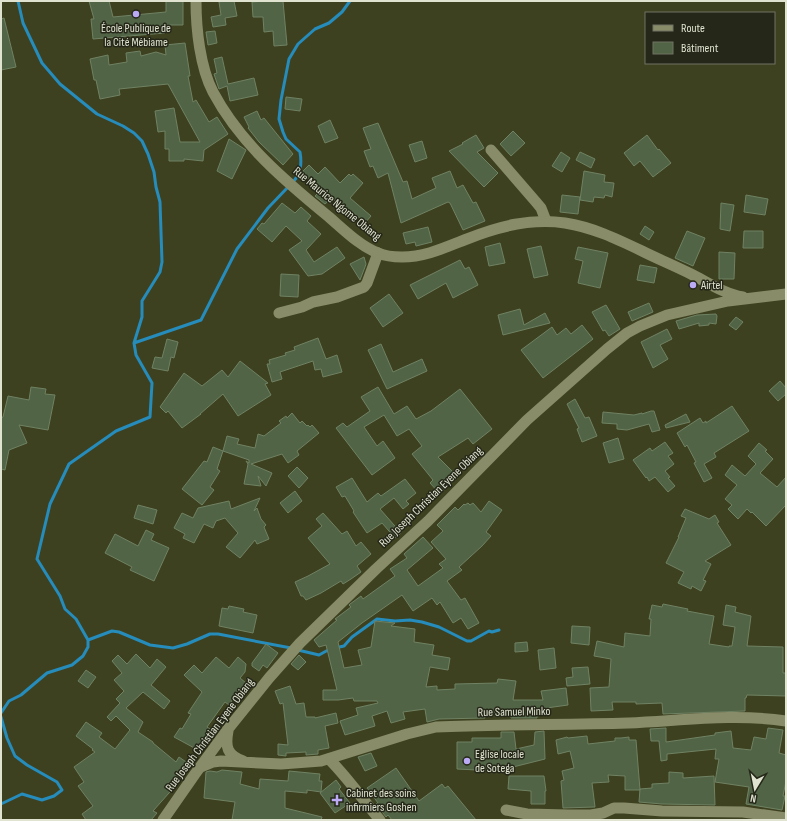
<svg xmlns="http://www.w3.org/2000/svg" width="787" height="821" font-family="'Sofia Sans Condensed',sans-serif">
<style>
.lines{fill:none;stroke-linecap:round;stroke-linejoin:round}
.stream{stroke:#268cbc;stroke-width:3}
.building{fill:#516446;stroke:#6f8263}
.minor{stroke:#888c68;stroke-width:11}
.tertiary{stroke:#888c68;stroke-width:11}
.poi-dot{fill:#bbaaf6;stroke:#252718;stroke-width:1.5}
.labels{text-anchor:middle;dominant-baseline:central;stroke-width:3;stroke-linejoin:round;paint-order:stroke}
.poi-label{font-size:12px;fill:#e0e3d0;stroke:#252718;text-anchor:start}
.street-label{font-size:12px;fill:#e0e3d0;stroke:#252718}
</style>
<rect width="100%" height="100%" fill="#3e4120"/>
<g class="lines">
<!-- stream -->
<path class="stream" d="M18 1 23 23 42 63 60 84 97 114 123 126 134 133 142 141 148 154 154 172 156 187 160 202 162 262 160 272 142 301V317L134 343
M293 182C301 173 302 164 300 152L286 139 283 132 279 119 281 100 289 59 298 44 315 29 329 23 342 12 350 1
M88 640 112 631 119 632 150 645 173 648 187 644 210 634H218L291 648
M335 648 344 646 352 637 377 619 395 621 410 620 422 622 439 627 467 641H471L489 631 492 632 499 630
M298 650 319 655 330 649
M1 713 9 701 21 695 47 673 72 665 83 656 88 647V640L76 619 65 609 60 596 37 559 50 504 69 464 116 431 150 417 152 383 136 355 134 343 201 320 237 249 268 208 289 186
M1 717 7 738 15 756 27 765 57 782 62 790 54 796 42 800 22 794 1 804"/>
</g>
<!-- building -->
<path class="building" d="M89 1H109L113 17 166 12V1H183V25H164L165 33 93 39 91 19H94Z
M223 1H234L237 16 225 18 226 25 213 27 211 17 221 15 219 2Z
M265 1H283L287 45 274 46 273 31 264 32 263 17H253L252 2Z
M4 18 16 67 1 70V19Z
M215 31 217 43 208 45 206 32Z
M185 43 190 76H188L193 102 196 100 209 122 217 117 228 134 204 150 203 161 184 159V161H169V149H165V131L158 132 155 111 174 108 180 142H200L168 84 119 89 120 95 100 99 96 80H94L90 59 108 55 109 65 127 62 126 53 140 51 141 56 156 52 166 55 165 45Z
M222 57 228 84 254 78 258 95 230 101 227 86 219 89 214 74 217 73 214 59Z
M286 97 302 99 300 111 285 109Z
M257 111 261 120 264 118 293 154 283 165 259 142 248 128 249 127 244 117Z
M330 120 338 138 325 143 318 126Z
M378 123 403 182 407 181 412 199 436 188 432 178 450 171 457 188 463 185 473 203 476 202 485 221 463 230 450 203 448 202 401 223 388 173 378 178 373 166 370 167 364 151 371 149 363 128Z
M513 131 525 143 511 156 500 144Z
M476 135 484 148 477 152 498 173 484 187 449 151 463 144 462 143Z
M647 135 658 150 659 149 671 163 653 177 640 161 634 166 624 153Z
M229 139 246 150 232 179 217 171Z
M422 141 427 158 415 162 409 145Z
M561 152 570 158 562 172 552 166Z
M580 152 595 159 591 168 576 160Z
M309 165 318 174 325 167 340 183 349 174 351 176 353 174 363 183 350 198 371 216 365 223 353 212 349 216 332 198 325 204 315 196 321 190 308 178 306 180 300 174Z
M584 171 605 175 604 182 614 183 612 197 605 195 604 198 594 197 593 202 580 200Z
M562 195 580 197 578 214 560 212Z
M746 195 768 199 765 215 744 212Z
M282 203 295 213 301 207 311 216 307 221 321 234 306 250 314 262 337 247 345 258 322 274 308 276 289 250 302 241 286 226 272 242 257 229 262 223 264 224Z
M721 203 734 205 730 231 720 229Z
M645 226 654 232 649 240 640 234Z
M428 227 432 242 416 246 415 242 406 244 403 233Z
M687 231 705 238 693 266 675 258Z
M744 231H763V248H743Z
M500 243 505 263 489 266 485 247Z
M541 246 548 275 534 278 527 249Z
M578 247 608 253 600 288 578 283 583 261 575 259Z
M719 252 735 253 734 279H719Z
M364 257 366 264 365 267 360 280 350 264Z
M460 260 465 269 469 267 478 285 453 298 446 283 418 299 410 285Z
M640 265 657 268 654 283 637 280Z
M281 274 299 275 298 297 280 296Z
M389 294 403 313 383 327 370 308Z
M649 303 653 312 632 321 628 312Z
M606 305 620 329 609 336 605 330 603 331 592 312Z
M520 309 524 325 545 313 550 323 503 335 498 315Z
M716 314 717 316 716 324 709 323V325L699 326V323L679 329 676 321 697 315Z
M736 317 743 322 736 330 729 325Z
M582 325 593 339 543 378 521 350 552 327 557 335 566 328 571 334Z
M667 329 672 339 660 345 668 359 653 368 641 342Z
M318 338 326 359 337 355 342 372 323 377 321 369 315 370 313 361 280 372 282 379 272 382 267 364H270L269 360 286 355 285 353 295 350 294 347Z
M167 339 178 342 174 358 171 357 168 371 152 368 155 357 162 358Z
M381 344 393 372 422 359 427 371 387 389 368 350Z
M240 361 268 383 265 384 271 395 238 416 223 394 200 414H201L182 428 168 411 166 413 160 407 184 373 202 386 222 370 228 377Z
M780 381 786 388V394L778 401 769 391Z
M31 387 46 389 45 394 55 395 48 430 19 425 27 443 9 450 5 470 1 469V418L3 417 8 396 29 400Z
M378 387 394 414 407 406 416 419 431 411 460 389 492 429 473 444 468 438 438 457 457 476 440 494 430 483 433 480 412 454 422 446 409 429 397 436 384 415 364 427 377 446 383 441 395 458 372 475 336 428 343 423 347 427 370 411 361 397Z
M575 399 585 418 589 417 597 436 582 442 577 429 579 428 567 404Z
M732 406 749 431 714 453 716 457 704 464 712 478 704 482 694 463 696 462 687 445 685 447 677 433 700 418 703 423 706 421V423Z
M651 411H654L660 430 652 432 649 424 627 430 617 429V424L602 423 603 412 634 415 642 413V414Z
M292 413 300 423 302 421 307 426 308 425 310 427 312 425 319 433 297 451 299 455 288 463 282 454 251 464 272 473 266 486 258 476 261 486 244 484 248 464 246 461 249 463V460L223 451 227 436 239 439 237 444 255 448 258 434 264 436 281 423 279 421 286 416 287 418Z
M686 414 690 422 666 428 665 425Z
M618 438 624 459 609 463 603 443Z
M665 442 673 453 668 456 674 464 665 471 670 477 668 478 675 486 668 492 655 477 649 481 647 477 646 478 633 460 650 448 652 451Z
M759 443 767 450 765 451 773 459 760 473 777 487 786 477V505L766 526 752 512 751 513 747 509 738 519 728 509 732 505 725 499 737 485 725 475 732 465 745 476 756 464 748 456Z
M213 447 223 451 217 469 220 471 210 487 214 490 202 505 182 489 204 461 207 462Z
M297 467 308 478 299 488 288 476Z
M352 478 367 502 378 493 381 496 405 479 416 493 406 501 409 504 403 509 394 498 380 509 401 533 395 538 382 523 367 533 353 512 354 511 345 496 342 497 336 487Z
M295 491 302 501 288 513 280 503Z
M260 498 254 511 257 508 261 519 266 525 264 527 269 539 257 544 255 540 240 558 226 547 238 533 225 518 216 521 213 528 204 524 194 543 183 538 185 534 174 528 182 513 193 518 198 508 229 501 231 509Z
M489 501 502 510 486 532 491 536 482 546 459 567 462 570 447 581 461 600 465 598 479 623 468 629 461 618 453 623 440 602 437 605 432 598 413 611 402 595 362 623 338 642 344 668 362 665 358 650 371 647 375 621 395 623 391 626 415 629 414 642 434 645 432 655 450 658 448 670 430 667 426 687 437 686V690L455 689V684L497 683 498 679 516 681 513 700H543L541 691 566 688 568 705 539 709V712H537V718H511V713H485V718L439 719 427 722 425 709 403 712 405 719 391 723 387 711 372 716 375 726 345 735 340 721 358 715 356 708 378 703 377 701H354L353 698 338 700H323V690H337L326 645 319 647 314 640 337 620 335 619 351 607 349 605 350 604 361 596 363 599 395 576 390 569 407 558 404 554 423 537 433 548 407 570 418 586 443 568 439 564 446 559 431 542 443 531 437 525 455 507 458 510 464 504 465 505 468 503 470 505 473 503 481 512Z
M138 505 157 510 153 524 134 518Z
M685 509 709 519 715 515 719 522 717 523 731 545 705 561 711 564 703 580 706 581 701 591 692 586 691 589 678 583 684 572 666 563 679 537H678L686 518 681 516Z
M323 513 342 534 347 531 356 546 361 542 371 554 357 566 361 572 351 579 343 584 341 581 321 593 306 600 303 596H301L295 582 308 576 330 564 308 538 322 526 316 519Z
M146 530 154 534 151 540 169 548 154 581 130 570 132 567 105 553 115 534 138 546Z
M663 604 688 609 687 611 714 616 709 644 729 647V646H732L735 627 723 625 726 605 736 607 735 612 751 616 747 646 783 647V673H786V696L747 695 746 698H745V711L663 714 662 703 636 704V702H612L613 710 591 711 590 688 609 687 611 659 594 656 597 641 624 647 625 633 650 636 651 619H649L652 605 662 607Z
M229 606 244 609 243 612 257 615 253 633 219 626 222 608 228 609Z
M572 626 590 627 589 645 571 643Z
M527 642 528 651 515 652V643Z
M266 644 278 653 267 668 263 665 259 671 252 666V663Z
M554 648 556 668 540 670 538 650Z
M136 654 150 668 157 659 166 667 151 685 170 701 164 709 143 692 126 708 143 722 138 732 153 742V743L176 762 179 757 189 764 177 784 153 811 157 813 151 820H86L82 814 93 806 78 786 84 782 74 767 95 752 92 750 93 749 76 736 86 722 102 733 99 737 115 749 130 730 116 716 111 721 107 717 120 703 116 699 124 691 114 680 122 673 112 661 118 655 127 664Z
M299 655 306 662 298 670 291 664Z
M216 657 229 668 238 657 246 664 245 672 240 678 251 687 241 699 236 695 229 705 225 702 207 727 210 729 198 750 174 737 180 728 182 729 191 714 188 713 202 692 184 675 194 665 202 673Z
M588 667 590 684 567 686 566 678 573 677 572 668Z
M86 670 96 677 88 688 78 681Z
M290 686 296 704 304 703 306 717H315V718L336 713 338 723 325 726 329 748 318 750V754L306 755V752L286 753V756L278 755V744L288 745 283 703 280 704 275 691Z
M666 728V742L715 735V733L731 731 733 748 751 750 754 737 766 739 768 728 783 730 779 753 786 755V781L783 796H785L782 810 746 804 749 787 715 782 719 759H715L716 749 667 754V760L661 761 659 741H651L650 729Z
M544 731 545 759 497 771 457 769V742H472V738H501V732H514L516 749 534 745 535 732Z
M587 736 588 744 615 741V738H621L629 737V740H636L640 790H625V776L608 775 609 782 592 783 595 807 563 808 561 781 564 780 562 771 574 768 570 751 558 754 556 740 567 737 568 738Z
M371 753 377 766 365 771 358 757Z
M396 768 419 801 442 784 445 788 448 786 476 820H392L388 815 386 817 376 804 378 803 367 788Z
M222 770 242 772 240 784 259 789 260 779 288 781 289 771 320 774 319 781H322L321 792 307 790V793L285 791V808L322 817 321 820H232L235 802 204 798 206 772 210 771 217 772Z
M669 772 683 773V778L714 776 715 805 662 804 639 802 640 789 652 788V784L669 783Z
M509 776H544L546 791H545V804H531V791L508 789Z
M336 780 341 787 339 789 350 803 335 813 320 793Z"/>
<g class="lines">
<!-- minor -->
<path class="minor" d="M491 150 536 202 541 208 546 221
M279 313 302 307 313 302 337 297 364 287 367 283 378 253
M329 759C348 778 363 800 380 820
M506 810 527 814 568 815H591L603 813 614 808H624L662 811 743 812 786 818"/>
<!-- tertiary -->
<path class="tertiary" d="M196 1C196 29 200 67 213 92 240 143 285 181 329 217 344 230 360 246 378 253 385 256 394 257 402 257 426 257 446 247 467 239 499 226 531 218 565 223 592 227 617 239 642 251 658 259 675 266 691 274 707 282 724 294 743 297
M228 731C225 747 227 755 243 761
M201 767 213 762 221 761 281 764 321 761 407 734 436 727C500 724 564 725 628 723 680 721 734 713 786 721
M163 820 195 774 228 729 269 678 300 643 376 569 428 521 527 420 607 349 627 333 640 326 667 315 728 301 786 294"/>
</g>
<!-- markers -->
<g class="poi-dot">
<circle cx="136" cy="14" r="4"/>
<circle cx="693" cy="285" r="4"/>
<circle cx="467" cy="761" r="4"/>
<path d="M335 794h4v4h4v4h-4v4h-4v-4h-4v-4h4z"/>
</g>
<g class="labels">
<!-- poi labels -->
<g class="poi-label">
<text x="136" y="28" text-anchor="middle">École Publique de<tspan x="136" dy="14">la Cité Mébiame</tspan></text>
<text x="701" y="285">Airtel</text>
<text x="475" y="754">Eglise locale<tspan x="475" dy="14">de Sotega</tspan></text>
<text x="346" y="793">Cabinet des soins<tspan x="346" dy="14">infirmiers Goshen</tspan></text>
</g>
<!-- street labels -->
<g class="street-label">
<text transform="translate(337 204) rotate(39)">Rue Maurice Ngome Obiang</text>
<text transform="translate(431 497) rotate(-44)">Rue Joseph Christian Eyene Obiang</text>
<text transform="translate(514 712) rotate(-1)">Rue Samuel Minko</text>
<text transform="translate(210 735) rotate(-53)">Rue Joseph Christian Eyene Obiang</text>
</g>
</g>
<!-- border -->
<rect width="787" height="821" fill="none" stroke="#e0e3d0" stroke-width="4"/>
<!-- legend -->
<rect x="645" y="12" width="130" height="52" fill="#252718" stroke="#707262"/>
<rect x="653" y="25" width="20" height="6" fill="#888c68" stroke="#707262"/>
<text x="681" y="32" font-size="12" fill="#e0e3d0">Route</text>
<rect x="653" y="42" width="20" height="12" fill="#516446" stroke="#707262"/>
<text x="681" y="52" font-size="12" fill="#e0e3d0">Bâtiment</text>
<!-- north arrow -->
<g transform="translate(755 789) rotate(190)" stroke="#252718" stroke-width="3" paint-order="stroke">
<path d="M0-3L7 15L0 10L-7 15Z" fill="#e0e3d0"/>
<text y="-6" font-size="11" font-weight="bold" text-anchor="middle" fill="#e0e3d0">N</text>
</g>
</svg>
